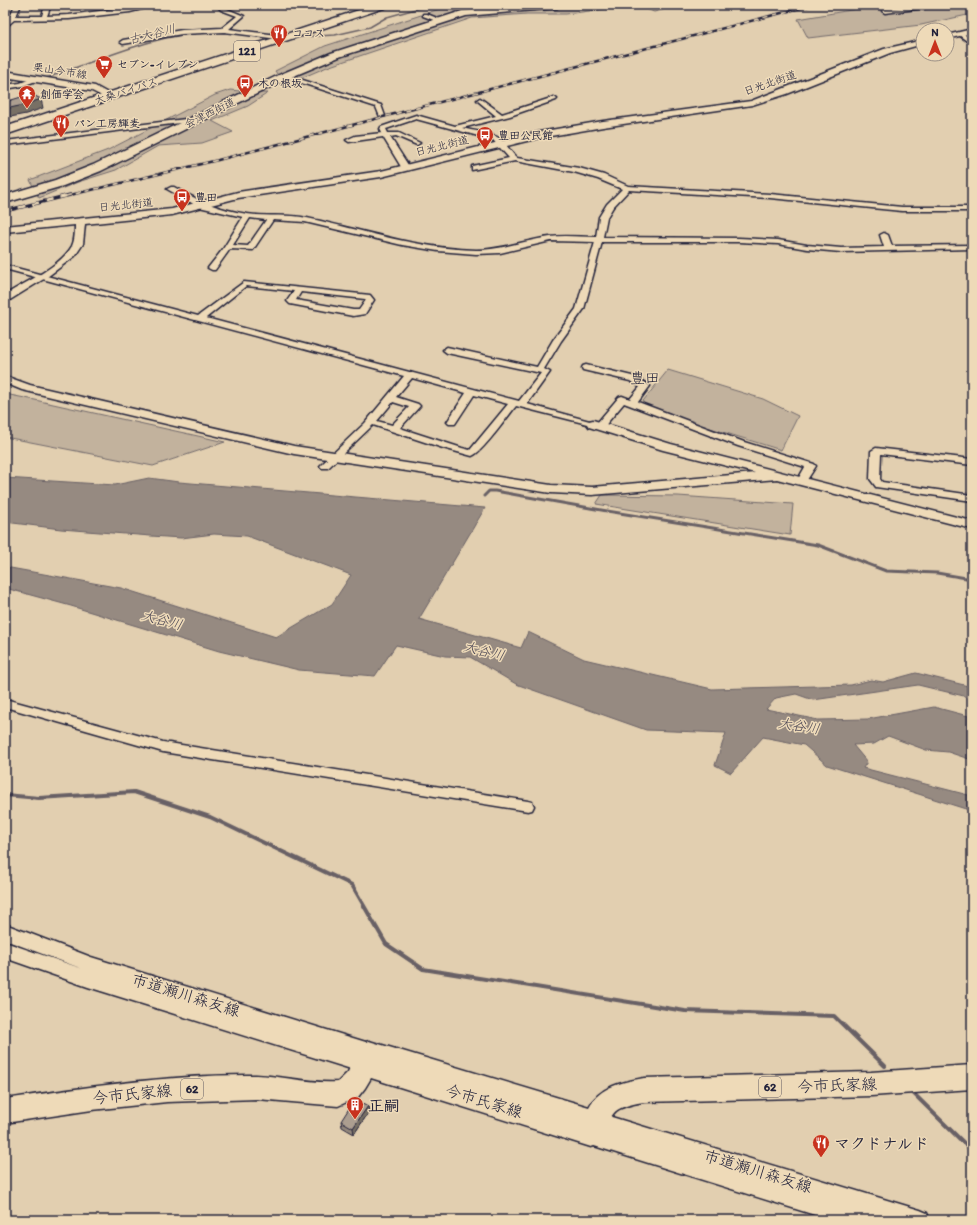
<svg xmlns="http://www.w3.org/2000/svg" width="977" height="1225" font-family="Itim,'Klee One',sans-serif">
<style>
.green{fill:#c2b29d;stroke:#726a6c}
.water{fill:#968a81;stroke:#686065}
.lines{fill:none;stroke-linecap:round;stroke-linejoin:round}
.stream-far2{stroke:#686065;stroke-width:1.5}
.stream-far1{stroke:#686065;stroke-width:3}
.stream{stroke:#686065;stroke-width:4}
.minor-casing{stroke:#22223b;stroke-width:3}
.tertiary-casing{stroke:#22223b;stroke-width:3}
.secondary-casing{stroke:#22223b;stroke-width:3}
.primary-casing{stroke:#22223b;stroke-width:3}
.trunk-casing{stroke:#22223b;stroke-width:3}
.minor{fill:#eedab8;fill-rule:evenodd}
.tertiary{fill:#eedab8;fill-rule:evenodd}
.secondary{fill:#eedab8;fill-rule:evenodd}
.primary{fill:#eedab8;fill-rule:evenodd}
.trunk{fill:#eedab8;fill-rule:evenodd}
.rail-far1-casing{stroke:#22223b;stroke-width:2.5}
.rail-casing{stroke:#22223b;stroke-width:3.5}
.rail-far1{stroke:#eedab8;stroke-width:1.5;stroke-dasharray:5;stroke-linecap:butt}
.rail{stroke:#eedab8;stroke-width:2.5;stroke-dasharray:7;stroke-linecap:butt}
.wall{fill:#94887c;stroke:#22223b}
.shaded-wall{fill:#786f65;stroke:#22223b}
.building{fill:#ac9e90;stroke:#22223b}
.labels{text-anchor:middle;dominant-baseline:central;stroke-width:3;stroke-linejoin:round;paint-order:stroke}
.far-poi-label{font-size:11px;font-weight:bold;fill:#22223b;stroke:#eedab8;text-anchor:start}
.far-street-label{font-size:11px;fill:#22223b;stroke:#eedab8}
.far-water-label{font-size:12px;font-style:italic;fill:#4b4654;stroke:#eedab8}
.shield{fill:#eedab8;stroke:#5f5960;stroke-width:1}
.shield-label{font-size:12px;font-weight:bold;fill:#22223b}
.water-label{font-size:14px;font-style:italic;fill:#4b4654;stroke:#eedab8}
.quarter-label{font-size:15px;fill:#22223b;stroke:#eedab8}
.near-street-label{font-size:16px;fill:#22223b;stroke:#eedab8}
.near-poi-label{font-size:16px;font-weight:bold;fill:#22223b;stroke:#eedab8;text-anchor:start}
</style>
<rect width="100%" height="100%" fill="#e2cfb0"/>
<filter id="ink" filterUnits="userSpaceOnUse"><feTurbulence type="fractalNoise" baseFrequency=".025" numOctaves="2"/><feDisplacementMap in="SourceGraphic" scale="8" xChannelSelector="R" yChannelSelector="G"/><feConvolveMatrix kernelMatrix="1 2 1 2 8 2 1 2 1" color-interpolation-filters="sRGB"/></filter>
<g filter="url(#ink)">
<!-- green -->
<path class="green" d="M452 5H668L670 8 654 12 636 5 566 14H527L472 18 327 67 285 85 275 71 325 46Z
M907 5H972V14L921 25 808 38 798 19 857 9Z
M230 90 258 93H268L248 106 212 121 233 132 202 143 158 146 116 170 78 182 39 198 30 180 108 150 215 95Z
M668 370 763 399 798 416 781 450 639 406Z
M5 394 35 400 225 442 153 466 5 437Z
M602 495 678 496 793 504 790 535 596 504Z"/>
<!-- water -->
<path class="water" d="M5 478 115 485 149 478 179 482 485 508 419 619 521 648 528 632 584 659 712 689 851 685 871 680 883 682 916 673 972 687V698L918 685 813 700 796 694 776 698 766 709 818 720 868 719 934 707 972 717V760L948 752 926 750 888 736 874 744 853 745 867 762 863 768 972 796V811L827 765 804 745 763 737 731 773 715 765 726 733 646 730 516 684 470 657 445 656 396 645 375 676 299 670 219 651 71 606 5 588V567L121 588 276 637 332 604 351 575 247 536 214 534 181 538 151 536 61 529 5 522Z"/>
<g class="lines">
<!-- stream-far2 -->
<path class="stream-far2" d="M299 37 335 35 370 27 387 17 430 5
M46 78C104 59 154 33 216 32 233 32 249 36 265 37
M5 80H14"/>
<!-- stream-far1 -->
<path class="stream-far1" d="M484 496 489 491H495L607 511 818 545 886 571 937 573 972 579"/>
<!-- stream -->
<path class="stream" d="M5 795 39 798 134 792 210 817 352 885 386 944 423 969 685 1011 834 1016 885 1066
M911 1091 972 1151"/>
<defs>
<path id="minor" d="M15 5H21L16 16H42L45 5H51L47 16 69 15 146 5H158L130 12 69 19 14 20 5 28V22L7 20H5V16H10Z
M216 5H222L225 8 244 16 229 29 286 36 289 38 286 40 224 32 182 34 123 44 120 42 123 40 182 30 222 28 237 16 221 10Z
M471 5H478L486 11 481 12Z
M919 5H935L932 7 885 13 882 11 885 9Z
M423 14H427L442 20 439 22 423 16Z
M961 32 972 40V45L959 35 958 34Z
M283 75H287L381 105 385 116 380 117 376 107 283 77Z
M36 77 39 79 38 80 23 86 5 89V85L20 83Z
M554 97 557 99 556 100 510 116 462 128C473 131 487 132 497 137 506 142 510 152 517 158L579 168 604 175 628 186 770 194 902 207H972V211H902L770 198 629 190 613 207 607 217 603 237 739 238 778 240 807 245 841 248 884 247 880 235 884 233 888 235 892 246 972 245V249L841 252 807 249 778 244 739 242H602L584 309 561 341 544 369 550 372 527 404 597 423 619 397 622 396 630 399 640 387 630 381 583 370 582 368 583 366 586 365 636 377 650 386 638 402 744 442 814 464 816 466 805 483 802 484 797 481 805 467 738 446 624 403 603 428 600 429 595 426 516 406C508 416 482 453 472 456L443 448 373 425 328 468H322L320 466 322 464 365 423 404 376 5 269V265L198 316 244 282 370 295 374 300 365 314 353 316 290 304 287 301 294 291 246 286 206 318 519 401 541 373 447 353 443 350 447 347 537 367 553 340 576 309 595 242 551 241 500 253 476 254 438 251 402 245 305 222 273 220 253 250 230 249 215 270H212L208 268 223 249 243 217 199 207 167 189 171 187H174C199 201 218 209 247 214 267 217 288 214 307 218 363 230 419 249 476 250 502 250 525 240 550 237 565 235 581 237 596 237L599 217 607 204 622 189 598 179 574 172 515 161 472 170V166L509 158 493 140 416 119 386 129 388 133H399L420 143 417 145 396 136 390 137 410 168 409 170H403L383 137 349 142 346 140 355 136 382 133 380 129 381 127 416 115 455 126 496 116 478 101 477 100 480 98 502 114ZM250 218 266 220 248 246 233 245ZM301 292 365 299 366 300 359 310H353L296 300ZM412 378 466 393 447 422 449 424H455L474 395 508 404 470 450 462 448 400 428 420 406 418 404 396 397ZM393 402 409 407 392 425 377 421Z
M194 118 197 120 196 121 5 145V141Z
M876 448 972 459V465L881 454 880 479 882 482 972 495V501L876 487 870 479 871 451Z
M5 699 163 742 528 801 532 802 534 806 532 810 528 811 163 752 5 707Z"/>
<path id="tertiary" d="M972 29V33L947 39V35Z
M923 40V44L890 53 787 94 752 105 603 127 539 138 381 177 238 198 172 215 85 224 83 244 75 256 47 277 5 303V295C25 282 60 267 72 246 75 240 75 231 75 225L5 232V226L172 209 238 192 381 171 539 132 603 121 751 101 884 49Z
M5 376 30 385 294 446 551 485 592 487 755 473 663 450 589 427 587 424 589 421 593 420 671 444 972 521V529L777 479 592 495 551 493 294 454 22 390 5 383Z
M5 924 91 957 369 1043 376 1046 378 1052 376 1058 372 1060 374 1064 371 1070 364 1073 88 987 5 958V942L83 969 5 940Z
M595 1112 920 1210 927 1213 930 1220H886L873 1216 874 1220H831L591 1145 584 1142 581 1135 584 1128 588 1127 585 1121 588 1114Z"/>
<path id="secondary" d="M5 71 95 86 115 97 110 100 92 91 5 77Z"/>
<path id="primary" d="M369 1041 589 1107C600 1086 623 1082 644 1078L871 1072 972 1065V1089L871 1096 644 1102C608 1108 613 1113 600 1144L591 1147 371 1078 365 1088 358 1097 338 1106 257 1099 167 1102 92 1110 5 1123V1099C88 1087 172 1074 256 1075 283 1076 311 1084 338 1082L348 1072 360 1044Z"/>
<path id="trunk" d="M374 5H389L387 7 5 135V127Z
M523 5H562L557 8 466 16 339 57 289 78 101 171 63 186 5 203V195L55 180 93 165 281 74 331 53 462 11Z"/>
</defs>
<!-- minor casing -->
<use href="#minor" class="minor-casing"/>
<!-- tertiary casing -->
<use href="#tertiary" class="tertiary-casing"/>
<!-- secondary casing -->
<use href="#secondary" class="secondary-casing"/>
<!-- primary casing -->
<use href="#primary" class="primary-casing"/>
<!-- trunk casing -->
<use href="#trunk" class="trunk-casing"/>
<!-- minor -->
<use href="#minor" class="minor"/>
<!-- tertiary -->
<use href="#tertiary" class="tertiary"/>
<!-- secondary -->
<use href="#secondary" class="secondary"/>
<!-- primary -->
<use href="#primary" class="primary"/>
<!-- trunk -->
<use href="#trunk" class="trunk"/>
<defs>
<path id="rail-far1" d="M66 196 218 160 812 5"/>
<path id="rail" d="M5 211 70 195"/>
</defs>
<!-- rail-far1 casing -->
<use href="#rail-far1" class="rail-far1-casing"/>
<!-- rail casing -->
<use href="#rail" class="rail-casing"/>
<!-- rail-far1 -->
<use href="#rail-far1" class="rail-far1"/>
<!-- rail -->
<use href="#rail" class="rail"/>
</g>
<!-- wall -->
<path class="wall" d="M368 1106 369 1112 354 1134 342 1127 341 1121Z"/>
<!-- shaded-wall -->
<path class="shaded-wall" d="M41 99 43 108 26 114 5 118V109Z
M368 1106 369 1112 354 1134 353 1128Z"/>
<!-- building -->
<path class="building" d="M31 94 41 99 24 105 5 109V102Z
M355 1099 368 1106 353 1128 341 1121Z"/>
</g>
<!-- icons -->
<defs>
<symbol id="restaurant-pin" viewBox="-11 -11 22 30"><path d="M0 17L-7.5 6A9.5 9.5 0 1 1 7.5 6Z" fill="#c8321e" stroke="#eedab8"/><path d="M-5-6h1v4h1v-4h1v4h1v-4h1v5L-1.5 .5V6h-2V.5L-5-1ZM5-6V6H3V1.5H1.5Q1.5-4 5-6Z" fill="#fff"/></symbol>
<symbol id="supermarket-pin" viewBox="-11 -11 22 30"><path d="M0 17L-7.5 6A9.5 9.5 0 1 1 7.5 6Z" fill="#c8321e" stroke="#eedab8"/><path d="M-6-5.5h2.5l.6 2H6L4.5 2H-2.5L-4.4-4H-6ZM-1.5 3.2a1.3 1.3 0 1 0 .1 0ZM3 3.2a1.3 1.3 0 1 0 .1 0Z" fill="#fff"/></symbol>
<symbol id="bus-pin" viewBox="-11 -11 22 30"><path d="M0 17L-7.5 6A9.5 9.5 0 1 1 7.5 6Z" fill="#c8321e" stroke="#eedab8"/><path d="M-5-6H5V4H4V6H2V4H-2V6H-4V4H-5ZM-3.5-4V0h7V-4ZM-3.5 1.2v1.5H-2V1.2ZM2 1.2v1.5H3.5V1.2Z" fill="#fff"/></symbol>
<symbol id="temple-pin" viewBox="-11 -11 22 30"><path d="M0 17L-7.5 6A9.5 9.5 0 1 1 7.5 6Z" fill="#c8321e" stroke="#eedab8"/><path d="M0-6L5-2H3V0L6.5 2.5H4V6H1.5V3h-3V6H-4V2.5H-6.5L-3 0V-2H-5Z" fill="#fff"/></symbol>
<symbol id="building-pin" viewBox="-11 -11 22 30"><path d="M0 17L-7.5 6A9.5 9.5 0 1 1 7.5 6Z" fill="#c8321e" stroke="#eedab8"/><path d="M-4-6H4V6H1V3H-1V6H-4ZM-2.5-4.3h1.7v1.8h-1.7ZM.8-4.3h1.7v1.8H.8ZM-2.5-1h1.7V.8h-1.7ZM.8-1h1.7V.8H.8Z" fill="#fff"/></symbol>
</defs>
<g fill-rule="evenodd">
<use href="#restaurant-pin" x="269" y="23" width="20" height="27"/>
<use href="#supermarket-pin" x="94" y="54" width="20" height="27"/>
<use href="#bus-pin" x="235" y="73" width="20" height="27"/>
<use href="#temple-pin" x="17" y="84" width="20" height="27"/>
<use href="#restaurant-pin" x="51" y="113" width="20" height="27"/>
<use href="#bus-pin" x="475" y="125" width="20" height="27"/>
<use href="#bus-pin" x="172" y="187" width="20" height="27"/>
<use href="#building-pin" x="345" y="1095" width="20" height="27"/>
<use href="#restaurant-pin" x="811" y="1133" width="20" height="27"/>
</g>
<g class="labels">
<!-- far-poi labels -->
<g class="far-poi-label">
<text x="292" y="33">ココス</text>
<text x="117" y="64">セブン-イレブン</text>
<text x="258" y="83">木の根坂</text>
<text x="40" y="94">創価学会</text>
<text x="74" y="123">パン工房輝麦</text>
<text x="498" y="135">豊田公民館</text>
<text x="195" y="197">豊田</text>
</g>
<!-- far-street labels -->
<g class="far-street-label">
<text transform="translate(60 71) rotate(9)">栗山今市線</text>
<text transform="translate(770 83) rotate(-19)">日光北街道</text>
<text transform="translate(126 91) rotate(-18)">大桑バイパス</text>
<text transform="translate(210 113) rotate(-26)">会津西街道</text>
<text transform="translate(442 146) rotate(-14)">日光北街道</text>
<text transform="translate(126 205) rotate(-6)">日光北街道</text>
</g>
<!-- far-water labels -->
<g class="far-water-label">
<text transform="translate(152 34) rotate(-14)">古大谷川</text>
</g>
<!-- shield labels -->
<g class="shield">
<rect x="234" y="41" width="26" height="20" rx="3"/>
<rect x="759" y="1077" width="22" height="20" rx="3"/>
<rect x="181" y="1079" width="22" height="20" rx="3"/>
</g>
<g class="shield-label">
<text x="247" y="51">121</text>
<text x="770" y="1087">62</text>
<text x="192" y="1089">62</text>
</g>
<!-- water labels -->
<g class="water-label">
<text transform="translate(162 620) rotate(15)">大谷川</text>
<text transform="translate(484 651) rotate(14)">大谷川</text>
<text transform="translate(799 726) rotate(9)">大谷川</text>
</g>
<!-- quarter labels -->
<g class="quarter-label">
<text x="645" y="378">豊田</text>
</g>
<!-- near-street labels -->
<g class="near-street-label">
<text transform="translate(186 995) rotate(17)">市道瀬川森友線</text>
<text transform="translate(837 1085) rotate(-2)">今市氏家線</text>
<text transform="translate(132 1094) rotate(-6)">今市氏家線</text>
<text transform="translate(484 1101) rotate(17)">今市氏家線</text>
<text transform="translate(758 1171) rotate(17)">市道瀬川森友線</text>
</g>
<!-- near-poi labels -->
<g class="near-poi-label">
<text x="368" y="1105">正嗣</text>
<text x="834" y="1143">マクドナルド</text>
</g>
</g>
<!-- margin -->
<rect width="977" height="1225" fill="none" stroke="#eedab8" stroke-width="20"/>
<rect x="10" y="10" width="957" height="1205" fill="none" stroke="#22223b" stroke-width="1.5" filter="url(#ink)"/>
<!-- north arrow -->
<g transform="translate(935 42)"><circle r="19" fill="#eedab8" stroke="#9c9086"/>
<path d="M0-3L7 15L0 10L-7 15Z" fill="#c8321e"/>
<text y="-6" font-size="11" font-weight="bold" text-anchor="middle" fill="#22223b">N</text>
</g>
</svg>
